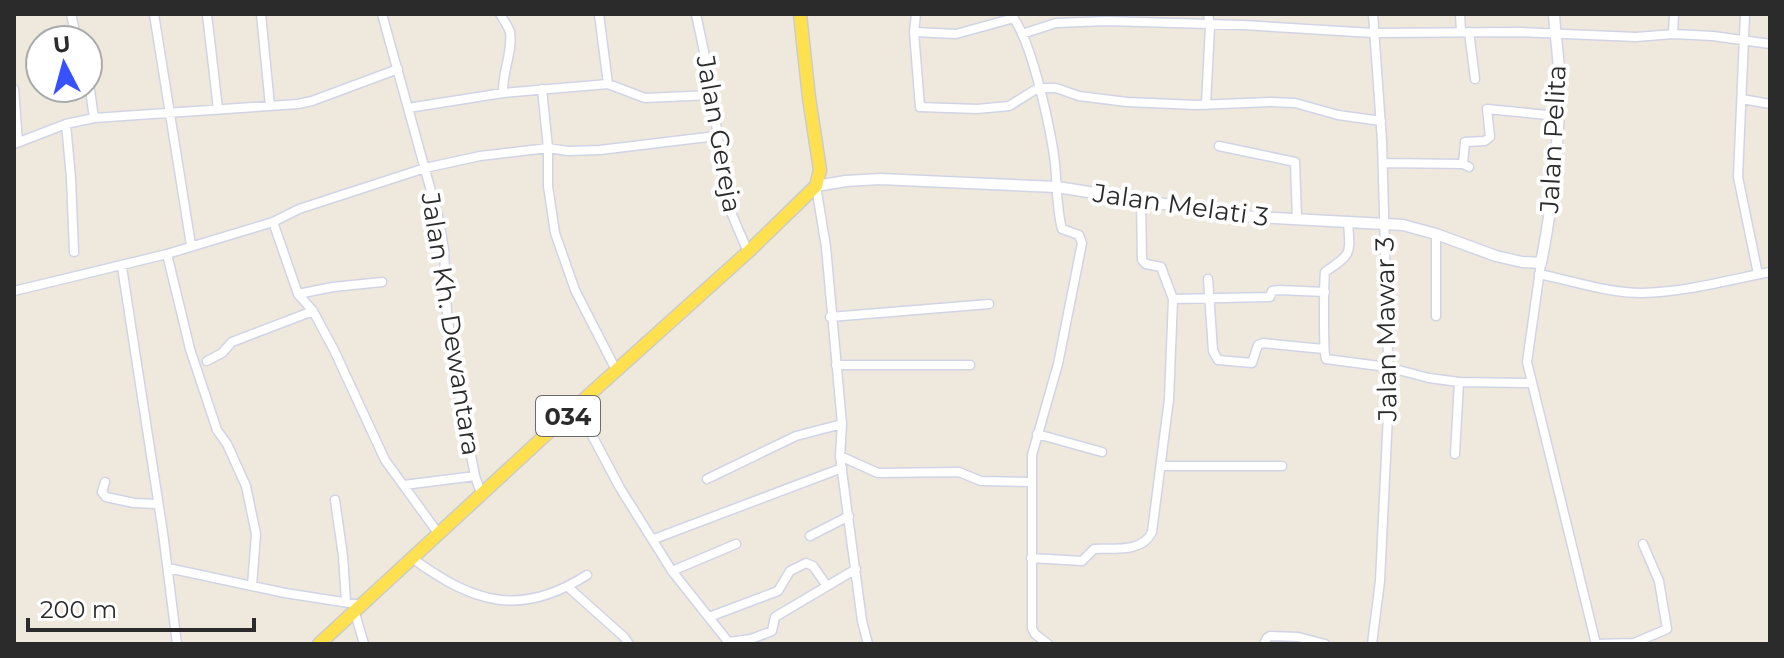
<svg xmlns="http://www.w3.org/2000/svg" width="1784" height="658" font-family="Montserrat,sans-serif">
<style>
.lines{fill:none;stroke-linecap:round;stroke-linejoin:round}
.minor-casing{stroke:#d1d4e6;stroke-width:11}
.tertiary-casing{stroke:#d1d4e6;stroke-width:13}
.primary-casing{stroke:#ccc;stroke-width:15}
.minor{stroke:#fff;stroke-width:8}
.tertiary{stroke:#fff;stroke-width:10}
.primary{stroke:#ffe150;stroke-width:12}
.labels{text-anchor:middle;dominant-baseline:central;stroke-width:8;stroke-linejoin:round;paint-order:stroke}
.shield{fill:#fff;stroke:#6b6b6b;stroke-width:2}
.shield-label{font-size:24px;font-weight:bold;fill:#2b2b2b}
.street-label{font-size:26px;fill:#2b2b2b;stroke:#fff}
</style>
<rect width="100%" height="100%" fill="#efe8dc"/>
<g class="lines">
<defs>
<path id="minor" d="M71 14 77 40
M154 14 191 245
M207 14 218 109
M261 14 270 106
M382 14 439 220 444 250 447 314 459 395 475 476 482 496
M500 14C503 19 508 26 510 32 513 52 502 72 503 93
M599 14 608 84
M696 14 710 80 727 203 748 252
M916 14 914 32 920 107 977 109 1009 106 1038 88H1056L1079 96 1127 102 1197 105 1270 102 1295 103 1338 115 1381 121
M1010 14C1030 34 1048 119 1053 149 1058 175 1055 203 1062 229L1079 235 1082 243 1058 364 1032 455V628L1035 634 1048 644
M1460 14 1461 31
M1745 14 1738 177 1758 274
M914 32 956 34 1014 18
M1469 32 1475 79
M1022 34 1056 23 1107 21 1243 25 1373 33 1521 32 1636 37 1673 34 1713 36 1770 44
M1673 34 1674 14
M88 76 94 118
M14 89 18 142
M542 89 548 148V186L555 233 575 290 616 370
M1742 99 1770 104
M1206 105 1210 26 1208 14
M408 108 503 93 608 84 645 98 711 95
M66 124 71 178 74 252
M14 144 66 124 94 118 298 104 312 101 398 69
M1219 146 1295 162 1297 219
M1383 163 1463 164 1469 167
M1463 164 1465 142 1485 141 1490 137 1487 109 1558 116
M816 186 826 247 842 424 840 456 862 621 868 644
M1348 221C1350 255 1353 253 1325 272 1324 281 1323 353 1326 359L1387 367 1429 378 1459 382 1530 383
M273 222 298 294 313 311 334 350 385 460 438 533
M1436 234V316
M167 254 190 349 217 430 227 444 246 486 256 534 252 586
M1541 263 1527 362 1596 644
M122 267 163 533 177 644
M1539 274C1573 281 1608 293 1642 293 1686 292 1728 280 1770 272
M1208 279 1213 351 1218 360 1252 363 1258 345 1263 343 1323 349
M14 291 167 254 273 222 299 209 425 168 480 156 548 148 568 151 600 150 716 136
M298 294 333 287 382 282
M1173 299 1270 297 1272 291 1279 290 1325 292
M830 317 989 304
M207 361 222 353 232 342 313 311
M836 365H970
M577 407 620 488 672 571 730 644
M1037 434 1102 452
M1455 454 1459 382
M840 456 878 473 959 472 981 481 1030 482
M1161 466H1282
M707 479 796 436 842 424
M105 482 102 492 106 497 134 503 157 504
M404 485 475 476
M335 500 343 556 346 602
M810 536 849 516
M654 539 842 468
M412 558C473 603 520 618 587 575
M1031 558 1082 561 1094 549C1114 548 1142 553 1152 532L1169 399 1173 299 1161 267 1146 264 1142 260 1141 202
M168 568 285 593 362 605
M672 571 736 544
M568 587 624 637 629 644
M355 613 364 644
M709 617 778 591 790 571 806 563 813 566 827 586
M729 642 751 639 772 631 775 617 856 569
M1264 644 1267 638 1270 636 1298 637 1325 644
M1372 644 1380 581 1389 394 1382 141 1373 14
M1594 644 1634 643 1667 629 1659 581 1643 544"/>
<path id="tertiary" d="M816 186 846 181 880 179 1057 187 1240 216 1403 225 1436 234 1496 256 1522 262 1541 263C1553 202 1560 139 1559 76 1559 56 1555 35 1554 14"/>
<path id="primary" d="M319 644 590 394 748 252 816 186 820 170 809 98 800 14"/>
</defs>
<!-- minor casing -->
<use href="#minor" class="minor-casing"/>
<!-- tertiary casing -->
<use href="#tertiary" class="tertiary-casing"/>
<!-- primary casing -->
<use href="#primary" class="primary-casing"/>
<!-- minor -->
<use href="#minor" class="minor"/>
<!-- tertiary -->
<use href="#tertiary" class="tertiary"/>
<!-- primary -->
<use href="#primary" class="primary"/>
</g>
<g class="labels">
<!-- shield labels -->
<rect class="shield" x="536" y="396" width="64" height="40" rx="6"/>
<g class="shield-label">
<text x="568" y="416">034</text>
</g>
<!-- street labels -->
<g class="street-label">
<text transform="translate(719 134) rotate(80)">Jalan Gereja</text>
<text transform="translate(1553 139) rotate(-87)">Jalan Pelita</text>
<text transform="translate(1181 205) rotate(8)">Jalan Melati 3</text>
<text transform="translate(451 324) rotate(81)">Jalan Kh. Dewantara</text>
<text transform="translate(1386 329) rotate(-91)">Jalan Mawar 3</text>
</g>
</g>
<!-- border -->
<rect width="1784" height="658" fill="none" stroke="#2b2b2b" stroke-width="32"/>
<!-- north arrow -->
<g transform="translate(64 64) rotate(354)"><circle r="38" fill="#ffffff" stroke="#aaaaaa" stroke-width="2"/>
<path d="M0-6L14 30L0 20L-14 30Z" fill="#3851ff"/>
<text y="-12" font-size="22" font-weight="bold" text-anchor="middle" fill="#2b2b2b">U</text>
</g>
<!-- scale -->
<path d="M28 618v12h226v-12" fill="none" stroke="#2b2b2b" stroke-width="4"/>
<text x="40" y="618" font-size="24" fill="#2b2b2b" stroke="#ffffff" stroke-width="6" paint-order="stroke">200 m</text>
</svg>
